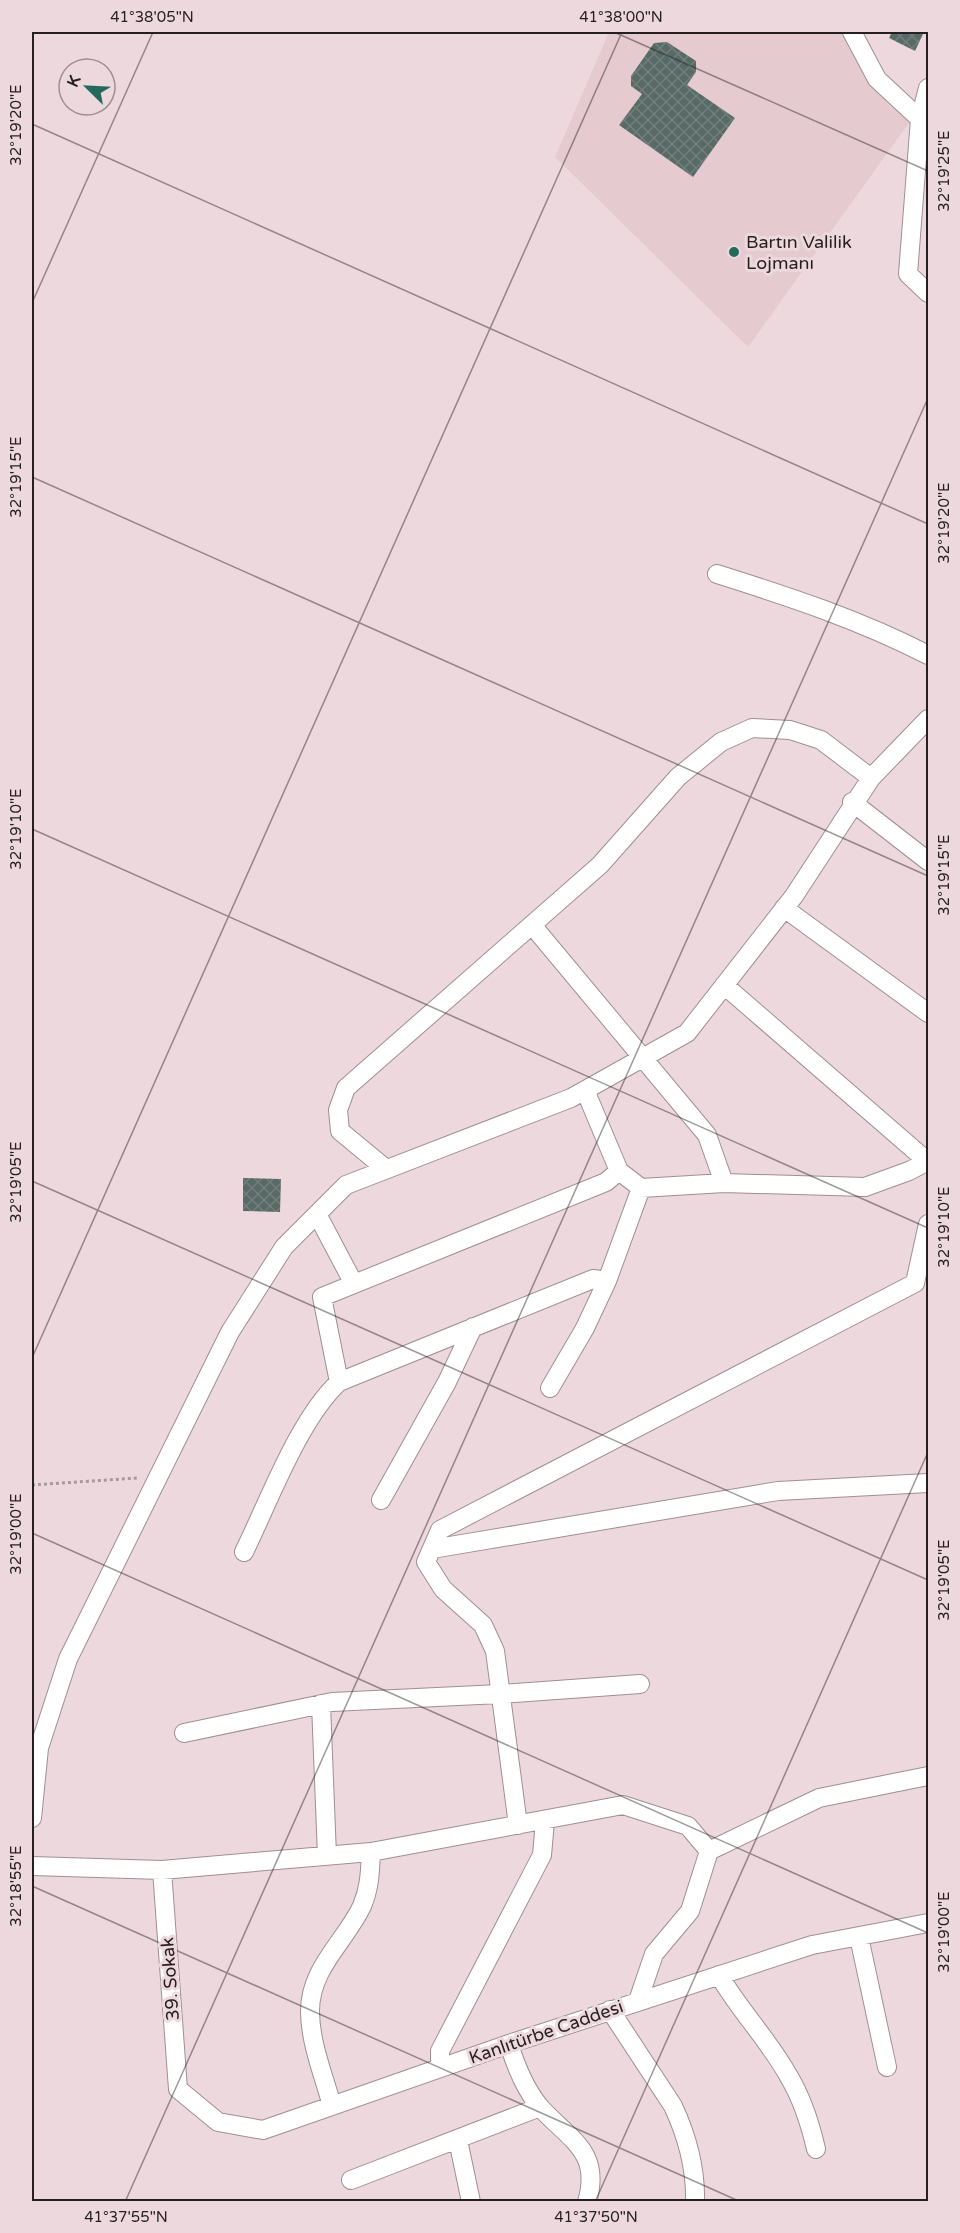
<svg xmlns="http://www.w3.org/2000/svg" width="960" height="2233" font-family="'Varela Round',sans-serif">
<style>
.built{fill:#e5cacf}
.building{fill:url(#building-cross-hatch)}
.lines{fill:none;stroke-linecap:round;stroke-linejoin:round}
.minor-casing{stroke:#a18e92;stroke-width:20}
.path{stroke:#a8999c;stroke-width:3;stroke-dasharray:3 3;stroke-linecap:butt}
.minor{stroke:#fff;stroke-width:18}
.ticks{fill:none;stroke:#261f21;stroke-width:1.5;stroke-opacity:0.45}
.poi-dot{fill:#23695d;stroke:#edd9dd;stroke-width:2}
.labels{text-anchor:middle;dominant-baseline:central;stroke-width:6;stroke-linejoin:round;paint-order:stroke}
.poi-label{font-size:18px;fill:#261f21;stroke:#edd9dd;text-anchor:start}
.street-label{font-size:18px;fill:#261f21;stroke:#edd9dd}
.neatline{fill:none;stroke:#261f21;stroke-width:2}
.ticks-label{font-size:15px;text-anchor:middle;fill:#261f21}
</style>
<defs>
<pattern id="building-cross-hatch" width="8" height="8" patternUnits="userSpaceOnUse" patternTransform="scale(1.5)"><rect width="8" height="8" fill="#586a66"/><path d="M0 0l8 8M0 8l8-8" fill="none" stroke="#727e7c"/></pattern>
</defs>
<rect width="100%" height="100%" fill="#edd9dd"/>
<!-- built -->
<path class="built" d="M609 32H845L878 94 911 120 748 347 555 157Z"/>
<!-- building -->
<path class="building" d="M892 32H924L915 51 889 38Z
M667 42 696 61V72L687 85 735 118 693 177 619 125 642 94 631 86V76L654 43Z
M243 1178 281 1179 280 1212 243 1211Z"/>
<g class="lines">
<defs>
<path id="minor" d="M852 32 877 79 920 119 928 121
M928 88 920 119 908 274 928 293
M717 574C790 597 860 620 928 655
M852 802 928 861
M784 908 928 1013
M532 925 707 1135 724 1183
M724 985 927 1161
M585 1090 619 1171 641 1188 724 1183 865 1187 909 1171 928 1161
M386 1169 340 1131 338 1110 346 1088 600 865 678 777 721 742 752 728 790 730 821 740 871 778
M317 1214 354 1284
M339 1382 322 1297 606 1182 619 1171
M550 1388 585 1328 607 1281 641 1188
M381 1500 447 1382 473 1327
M432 1549 778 1491 928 1483
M244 1552C269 1501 299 1419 339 1382L593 1279 607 1281
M321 1704 327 1856
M184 1733 332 1702 500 1694 640 1684
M32 1818 39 1748 68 1659 230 1332 284 1247 346 1185 571 1098 687 1033 794 896 871 778 928 719
M518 1825 495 1651 483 1625 443 1589 426 1562 440 1530 915 1283 928 1224
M32 1866 162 1870 371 1852 623 1805 688 1826 709 1851
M162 1870 178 2089 218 2122 263 2130 509 2044 812 1945 928 1923
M859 1937 887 2067
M719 1975C739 2010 768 2039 788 2075 802 2098 810 2123 816 2149
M638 2001 654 1954 690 1911 709 1851 819 1798 928 1776
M610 2010 673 2106C687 2136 696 2167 695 2202
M509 2044C516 2067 524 2087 539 2106 568 2139 602 2150 587 2202
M440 2068V2051L542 1855 545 1821
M332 2106C324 2076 310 2043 310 2011 310 1968 345 1942 362 1906 370 1887 370 1871 371 1852
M458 2140 471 2202
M351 2180 540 2107"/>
</defs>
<!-- minor casing -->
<use href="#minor" class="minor-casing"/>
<!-- path -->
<path class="path" d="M32 1485 137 1478"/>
<!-- minor -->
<use href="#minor" class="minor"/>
</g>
<!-- ticks -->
<path class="ticks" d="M614 32 928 171M32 124 928 524M32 303 153 32M32 477 928 876M32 829 928 1228M32 1181 928 1580M32 1358 622 32M32 1533 928 1933M32 1886 741 2202M125 2202 928 398M595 2202 928 1452"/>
<!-- markers -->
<circle class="poi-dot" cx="734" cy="252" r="6"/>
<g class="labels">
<!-- poi labels -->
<g class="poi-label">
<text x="746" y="242">Bartın Valilik<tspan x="746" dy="21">Lojmanı</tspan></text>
</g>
<!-- street labels -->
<g class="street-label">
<text transform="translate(170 1979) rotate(-94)">39. Sokak</text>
<text transform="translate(546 2032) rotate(-19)">Kanlıtürbe Caddesi</text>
</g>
</g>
<!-- border -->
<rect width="960" height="2233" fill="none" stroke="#edd9dd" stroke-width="66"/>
<!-- north arrow -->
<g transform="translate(87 87) rotate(294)"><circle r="28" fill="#edd9dd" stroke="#9d8f92" stroke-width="1.5"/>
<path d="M0-4.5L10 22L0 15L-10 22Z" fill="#23695d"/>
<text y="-9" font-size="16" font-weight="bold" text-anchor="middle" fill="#261f21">K</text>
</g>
<rect x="33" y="33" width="894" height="2167" class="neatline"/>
<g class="ticks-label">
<text x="152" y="22">41°38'05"N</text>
<text x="621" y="22">41°38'00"N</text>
<text transform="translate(16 125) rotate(-90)" y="5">32°19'20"E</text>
<text transform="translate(944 171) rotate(-90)" y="5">32°19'25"E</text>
<text transform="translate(16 477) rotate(-90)" y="5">32°19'15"E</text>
<text transform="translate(944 523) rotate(-90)" y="5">32°19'20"E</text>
<text transform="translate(16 829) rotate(-90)" y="5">32°19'10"E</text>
<text transform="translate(944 875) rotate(-90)" y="5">32°19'15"E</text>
<text transform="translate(16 1182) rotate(-90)" y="5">32°19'05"E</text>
<text transform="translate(944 1227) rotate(-90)" y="5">32°19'10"E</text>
<text transform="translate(16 1534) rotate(-90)" y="5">32°19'00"E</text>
<text transform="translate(944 1580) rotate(-90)" y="5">32°19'05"E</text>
<text transform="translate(16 1886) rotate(-90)" y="5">32°18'55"E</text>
<text transform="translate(944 1932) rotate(-90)" y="5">32°19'00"E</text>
<text x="126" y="2222">41°37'55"N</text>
<text x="596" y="2222">41°37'50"N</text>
</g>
</svg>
